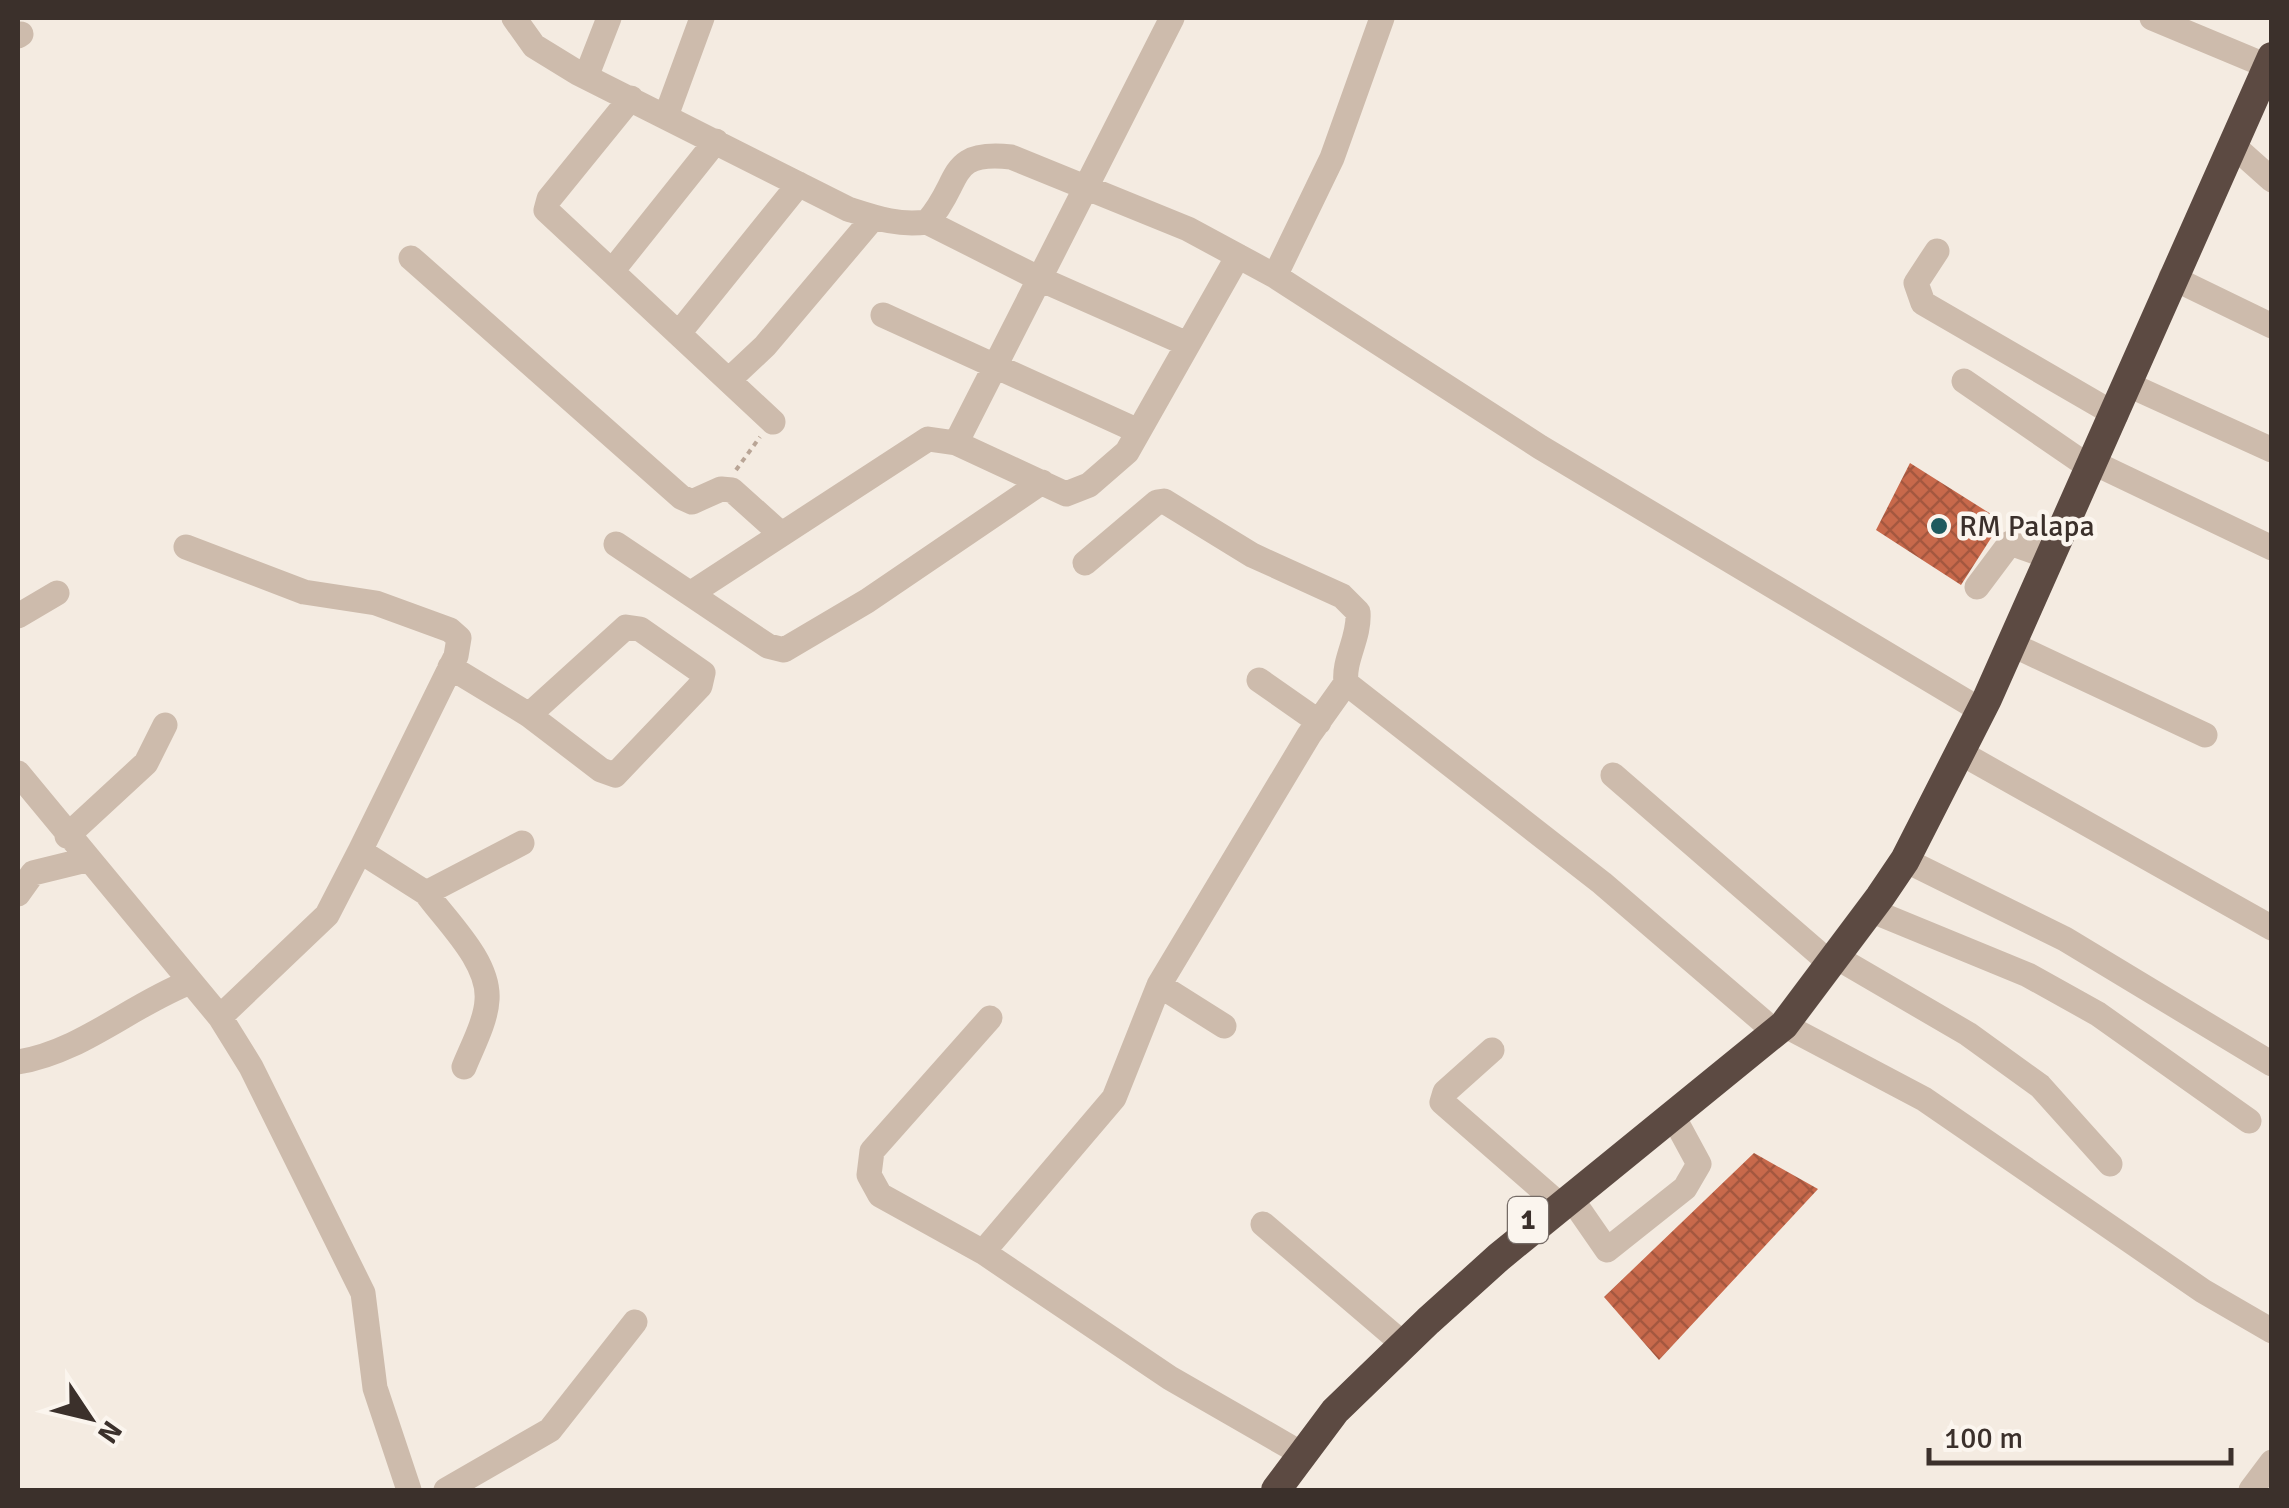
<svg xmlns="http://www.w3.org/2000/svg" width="2289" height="1508" font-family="Signika,sans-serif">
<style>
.building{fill:url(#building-cross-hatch)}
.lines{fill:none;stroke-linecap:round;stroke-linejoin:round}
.path{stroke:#b9a596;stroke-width:4;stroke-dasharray:5 5;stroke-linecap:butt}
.minor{stroke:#cdbbac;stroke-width:25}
.highway{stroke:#5c4a42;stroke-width:30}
.poi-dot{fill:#1f5a5e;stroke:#fbf5ee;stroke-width:4}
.labels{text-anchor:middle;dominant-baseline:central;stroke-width:9;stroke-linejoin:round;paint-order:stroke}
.shield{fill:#fbf5ee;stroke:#756b66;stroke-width:2.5}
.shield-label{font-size:28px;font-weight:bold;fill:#3b302b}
.poi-label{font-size:30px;fill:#3b302b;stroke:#fbf5ee;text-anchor:start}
</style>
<defs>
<pattern id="building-cross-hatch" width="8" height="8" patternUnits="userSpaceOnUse" patternTransform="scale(2.5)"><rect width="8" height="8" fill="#c8694b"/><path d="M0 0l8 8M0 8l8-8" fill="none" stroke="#a4573f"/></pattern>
</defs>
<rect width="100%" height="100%" fill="#f4ebe1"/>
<!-- building -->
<path class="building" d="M1910 463 2002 521 1961 585 1876 530Z
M1754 1153 1818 1189 1659 1360 1604 1297Z"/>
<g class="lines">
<!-- path -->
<path class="path" d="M736 470 760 437"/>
<!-- minor -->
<path class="minor" d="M514 18 534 46 578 73 848 209C876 218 898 226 927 222 963 182 945 150 1011 157L1188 229 1275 276 1540 447 1982 711
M2152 18 2267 66
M18 36 21 34
M586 77 609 18
M631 98 549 199 546 210 773 422
M666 116 702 18
M2235 147 2272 180
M927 222 1040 279 1187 344
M1937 251 1916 283 1923 303 2116 415
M411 258 681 497 692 502 721 489 732 490 780 533
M613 270 716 141
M1275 276 1332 158 1382 18
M2171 277 2272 326
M883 315 1138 431
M679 333 799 184
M731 378 765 346 874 217
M1964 381 2092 469
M2129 385 2272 450
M956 443 1172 18
M2094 463 2272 548
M616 544 768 646 784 650 867 601 1042 482
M186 547 304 592 376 603 450 630 459 638 456 656 360 851
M1085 563 1157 502 1164 501 1252 555 1342 596 1358 612C1360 638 1343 659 1346 683
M1977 587 2010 543 2052 558
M693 592 928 439 956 443 1066 494 1089 485 1127 452 1238 256
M18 616 57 593
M2013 645 2205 735
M450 667 529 715 601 770 615 775 700 686 703 673 640 629 626 627 529 715
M1259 680 1319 722
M1961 753 2272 928
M18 773 220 1017 251 1067 363 1293 375 1388 409 1490
M1613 775 1831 964
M67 836 146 763 165 725
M1905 860 2065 939 2272 1064
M426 893C447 922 490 962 487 1000 486 1021 472 1047 464 1067
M18 894 33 873 86 860
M1870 910 2028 975 2098 1014 2249 1121
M1836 957 1968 1034 2040 1086 2110 1164
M1159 985 1224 1026
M220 1017 327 915 360 851 426 893 522 843
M1784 1025 1924 1099 2203 1291 2272 1331
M1492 1050 1445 1092 1442 1102 1553 1199
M18 1062C81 1052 131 1005 190 982
M1571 1198 1607 1250 1685 1188 1699 1164 1673 1116
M1263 1224 1394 1336
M983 1252 880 1195 869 1175 872 1151 990 1018
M1290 1447 1170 1378 983 1252 1114 1098 1159 985 1309 735 1346 683 1602 883 1765 1023
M446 1490 550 1430 635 1322
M2251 1490 2272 1462"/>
<!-- highway -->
<path class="highway" d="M1276 1490 1335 1411 1428 1321 1499 1257 1784 1025 1880 897 1905 860 1987 699 2272 57"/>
</g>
<!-- markers -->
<circle class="poi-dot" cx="1939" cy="526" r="10"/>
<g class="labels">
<!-- shield labels -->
<rect class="shield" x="1508" y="1197" width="40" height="46" rx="8"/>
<g class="shield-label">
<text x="1528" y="1220">1</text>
</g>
<!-- poi labels -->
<g class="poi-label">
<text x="1959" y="526">RM Palapa</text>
</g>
</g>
<!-- border -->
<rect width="2289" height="1508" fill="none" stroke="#3b302b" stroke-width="40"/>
<!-- north arrow -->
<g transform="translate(90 1418) rotate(125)" stroke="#fbf5ee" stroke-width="8" paint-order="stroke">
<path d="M0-8L18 38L0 25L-18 38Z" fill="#3b302b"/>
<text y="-15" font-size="28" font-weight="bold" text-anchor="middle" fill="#3b302b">N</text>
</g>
<!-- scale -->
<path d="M1929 1448v15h302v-15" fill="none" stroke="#3b302b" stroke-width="5"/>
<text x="1944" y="1448" font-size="30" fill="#3b302b" stroke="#fbf5ee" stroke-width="8" paint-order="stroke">100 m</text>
</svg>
